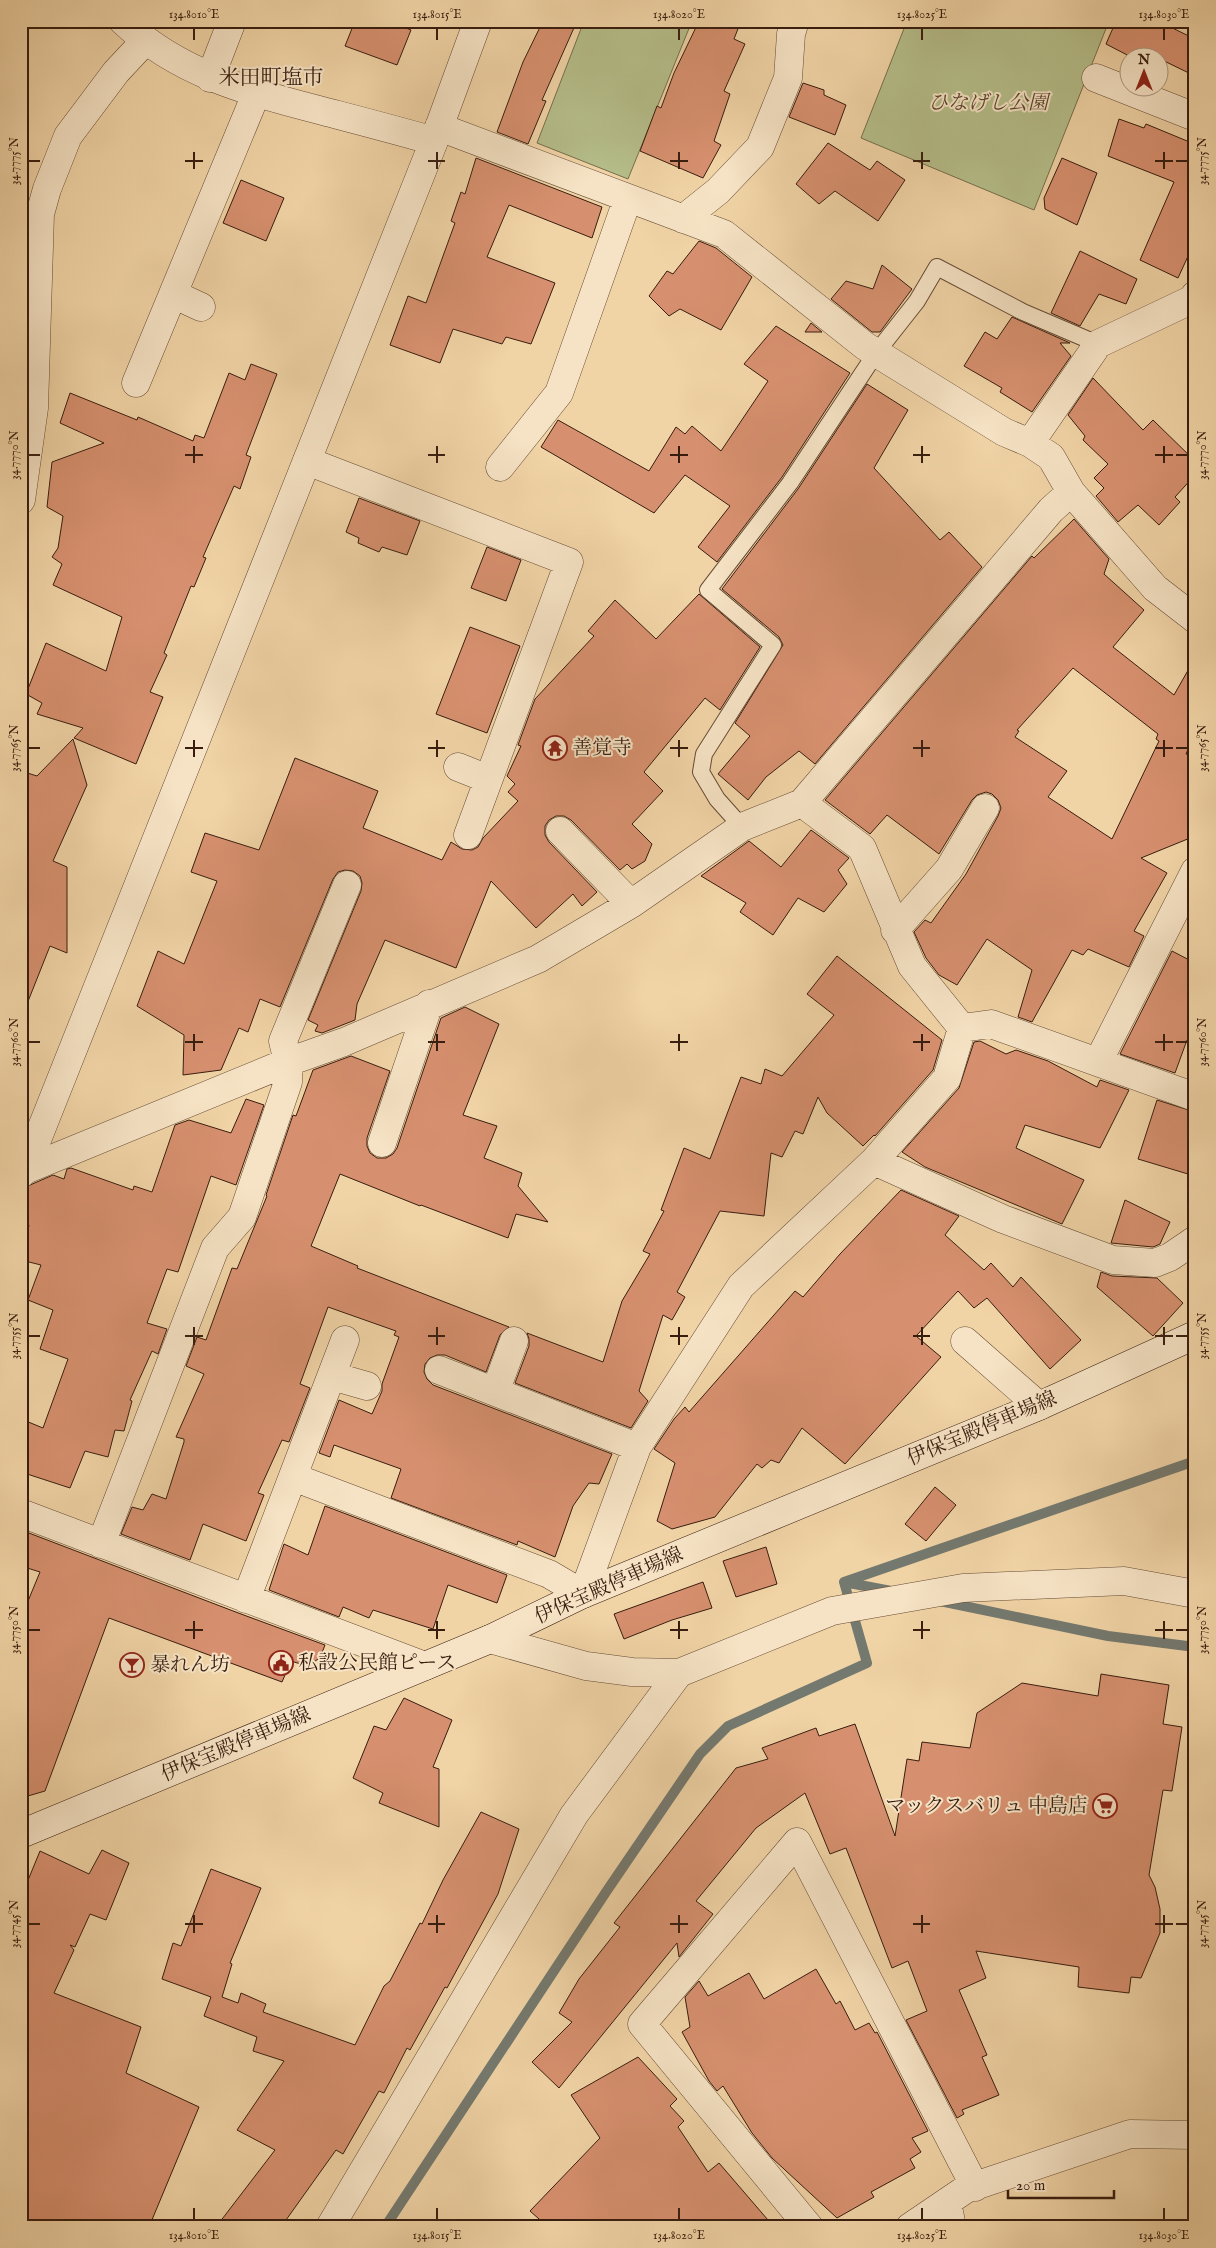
<svg xmlns="http://www.w3.org/2000/svg" width="1216" height="2248" font-family="'IM FELL English','Noto Serif JP',serif">
<style>
.green{fill:#b5be8a;stroke:#766e4c}
.lines{fill:none;stroke-linecap:round;stroke-linejoin:round}
.stream{stroke:#74796f;stroke-width:10}
.building{fill:#d7906f;stroke:#381d0f;fill-rule:evenodd}
.service-casing{stroke:#664b35;stroke-width:18}
.minor-casing{stroke:#664b35;stroke-width:29}
.tertiary-casing{stroke:#664b35;stroke-width:29}
.secondary-casing{stroke:#381d0f;stroke-width:29}
.service{stroke:#f6e3c5;stroke-width:16}
.minor{stroke:#f6e3c5;stroke-width:28}
.tertiary{stroke:#f6e3c5;stroke-width:28}
.secondary{stroke:#f6e3c5;stroke-width:28}
.ticks{fill:none;stroke:#381d0f;stroke-width:2}
.labels{text-anchor:middle;dominant-baseline:central;stroke-width:4;stroke-linejoin:round;paint-order:stroke}
.park-label{font-size:20px;font-style:italic;fill:#57452e;stroke:#f6e3c5}
.poi-label{font-size:20px;fill:#381d0f;stroke:#f6e3c5;text-anchor:start}
.street-label{font-size:20px;fill:#381d0f;stroke:#f6e3c5}
.neighbourhood-label{font-size:21px;fill:#381d0f;stroke:#f6e3c5}
.neatline{fill:none;stroke:#381d0f;stroke-width:2}
.ticks-label{font-size:12px;text-anchor:middle;fill:#381d0f}
</style>
<rect width="100%" height="100%" fill="#f1d4a6"/>
<filter id="stains"><feTurbulence type="fractalNoise" baseFrequency=".004" numOctaves="4"/><feColorMatrix values="0 0 0 0 .2 0 0 0 0 .09 0 0 0 0 .02 0 0 0 .5 -.17"/></filter>
<radialGradient id="worn" r=".72"><stop offset=".6" stop-color="#630" stop-opacity="0"/><stop offset="1" stop-color="#630" stop-opacity=".3"/></radialGradient>
<!-- green -->
<path class="green" d="M584 21H692L628 179 537 143Z
M907 21H1109L1034 210 861 138Z"/>
<g class="lines">
<!-- stream -->
<path class="stream" d="M844 1582 1195 1461
M844 1582 891 1591
M940 1601 1108 1636 1195 1647
M385 2227 606 1892 700 1754 728 1726 867 1663 844 1582"/>
</g>
<!-- building -->
<path class="building" d="M355 21H388L411 30 397 65 345 46Z
M543 21H577L542 100 546 101 528 144 497 132 523 62Z
M699 21H741L734 39 745 44 724 91 730 94 714 141 721 145 703 178 640 151 657 106 661 108 674 73Z
M1116 21H1158L1195 39V76L1158 58H1133L1106 44Z
M803 83 824 90V95L846 105 835 135 789 117Z
M1119 119 1144 128 1146 124 1192 143 1195 136V241L1178 278 1140 260 1174 182 1108 156Z
M828 143 870 170 877 161 905 180 878 221 835 191 819 204 796 184Z
M476 158 602 207 592 238 509 205 487 257 555 283 531 344 506 337 502 344 453 329 440 363 390 345 408 296 426 303 455 223 451 221 461 192 465 194Z
M1062 158 1097 173 1077 225 1045 209 1044 198Z
M241 180 284 198 266 241 223 223Z
M699 241 716 248 752 277 721 330 680 309 669 316 649 296 667 271 673 274Z
M1080 251 1137 279 1126 304 1099 294 1080 326 1051 313Z
M882 265 912 289 880 332H872L831 299 846 281 873 289Z
M1012 317 1070 343H1060L1071 356 1032 412 1000 392 1002 388 964 366 985 332 997 339Z
M811 323 822 332H805Z
M776 326 850 373 782 477 717 562 698 547 730 506 685 475 654 513 541 447 558 420 649 471 676 427 685 434 692 426 721 451 768 381 744 364Z
M251 364 277 374 246 455 251 457 240 489 234 486 203 557 206 558 194 587 191 586 164 653 167 655 150 692 163 697 136 764 74 738 83 728 37 714 42 703 26 694 46 643 106 671 122 617 53 585 62 564 52 557 58 548 63 516 47 507 52 462 104 443 60 423 70 393 137 420 138 417 193 441 195 435 204 438 229 373 245 380Z
M1093 378 1143 430 1153 420 1195 461V475L1175 497 1180 502 1159 525 1138 505 1118 522 1096 496 1104 488 1094 478 1108 464 1083 440 1085 436 1068 415Z
M867 384 908 410 874 468 940 540 949 532 982 567 815 764 799 751 766 777 748 800 718 774 750 736 735 723 783 645 779 637 722 589 798 489Z
M359 498 420 521 407 555 382 547 379 552 358 543 359 538 346 532Z
M1074 519 1109 559 1104 574 1144 610 1113 647 1174 695 1195 658V733L1186 754 1195 758V836L1141 858 1167 873 1134 931 1144 936 1129 967 1088 949 1083 955 1072 950 1032 1022 1018 1017 1032 970 987 939 957 985 939 975 926 958 914 932 925 920 931 923 966 874 998 816 1001 808 998 800 992 794 986 792 977 795 972 800 939 854 887 815 870 834 825 800 1032 556 1034 558ZM1073 668 1158 734 1156 739 1159 741 1112 839 1048 797 1067 771 1015 737 1019 731 1017 730Z
M487 547 521 560 506 601 471 588Z
M699 594 760 647 720 710 705 698 644 772 663 791 632 824 652 844 645 861 632 869 627 864 620 870 571 820 564 816H556L549 820 545 826V835L549 842 597 892 582 906 573 894 536 928 491 881 456 968 385 940 357 1004 355 1020 322 1033 315 1031 318 1025 308 1020 361 891 362 883 360 876 353 871 345 870 338 872 333 879 280 1007 260 999 248 1032 239 1028 221 1070 183 1075 184 1035 137 1006 158 951 184 964 217 881 191 872 205 833 259 850 295 758 378 791 363 828 442 860 451 842 462 849 472 850 478 847 483 838 518 801 508 792 515 784 507 776 521 746 518 745 535 699 594 636 588 631 615 600 656 639Z
M470 627 520 646 487 733 436 714Z
M73 739 87 785 53 861 67 867V953L50 946 23 1014 21 1013V771L37 776Z
M811 830 849 858 838 870 847 884 824 912 798 898 773 935 740 912 746 903 701 876 749 841 781 867Z
M1172 951 1195 963V1044L1187 1040 1175 1073 1120 1054Z
M837 956 942 1040 933 1070 875 1136 874 1135 863 1146 827 1113 818 1097 803 1134 795 1131 782 1157 771 1153 764 1216 720 1211 677 1292 685 1297 672 1320 663 1315 639 1391 648 1401 631 1428 515 1383 529 1346V1339L527 1333 603 1362 622 1301 650 1254 643 1251 664 1211 661 1210 684 1148 710 1159 741 1077 761 1084 765 1069 782 1076 834 1015 807 994Z
M465 1007 499 1024 463 1115 497 1126 484 1158 522 1173 518 1186 548 1222 516 1214 508 1238 421 1205 420 1206 340 1174 311 1246 358 1266 357 1268 509 1327 500 1335 486 1372 445 1355H437L430 1358 425 1364 424 1372 427 1379 433 1385 612 1454 599 1484 589 1483 573 1506 555 1557 518 1541 517 1545 391 1498 401 1469 334 1445 330 1457 319 1453 339 1400 372 1414 382 1391V1384L399 1337 394 1335 396 1331 328 1307 300 1384 310 1388 289 1442 282 1440 258 1493 264 1495 246 1541 203 1524 190 1560 121 1534 132 1507 143 1510 152 1494 166 1499 184 1442V1439L176 1437 204 1374 186 1366 197 1337 206 1340 232 1268 237 1269 267 1196 266 1195 293 1115 296 1116 313 1070 351 1056 390 1071 367 1138V1146L370 1153 377 1158H386L393 1154 397 1148 441 1018Z
M980 1041 1006 1054 1016 1050 1048 1061 1097 1087 1100 1080 1129 1090 1100 1148 1025 1125 1016 1148 1084 1180 1062 1224 925 1167 902 1152 959 1088 974 1042Z
M246 1099 264 1105 236 1185 211 1176 178 1272 167 1269 147 1323 167 1329 158 1354 152 1351 130 1400 132 1401 124 1431 115 1430 108 1457 85 1451 70 1488 21 1472V1419L43 1428 68 1359 40 1349 53 1310 28 1300 41 1265 21 1260 29 1225 21 1221V1189L53 1175 64 1179 67 1169 71 1168 133 1190 134 1186 152 1192 175 1125 189 1120 231 1133Z
M1157 1100 1195 1112V1151L1188 1174 1138 1159Z
M901 1190 959 1216 945 1235 984 1270 991 1263 1013 1287 1021 1277 1081 1340 1050 1369 987 1298 974 1308 958 1291 916 1336 941 1357 845 1464 802 1428 779 1463 771 1460 762 1468 757 1464 715 1517 672 1529 657 1521 675 1463 654 1449 674 1419 685 1407 689 1412 795 1291 803 1297 840 1254Z
M1125 1200 1170 1222 1160 1244 1153 1247 1111 1243Z
M1101 1272 1112 1276 1157 1278 1183 1303 1153 1336 1097 1287Z
M935 1487 956 1505 926 1541 905 1524Z
M325 1506 507 1575 497 1603 448 1585 433 1629 373 1610 369 1618 343 1607 339 1617 269 1590 284 1544 308 1555Z
M21 1530 241 1614 325 1645 320 1658 307 1666 291 1661 282 1682 109 1618 45 1791 21 1798V1618L40 1572 21 1566Z
M766 1547 777 1584 736 1597 723 1561Z
M703 1582 712 1608 672 1620 624 1639 614 1614Z
M1101 1674 1169 1685 1163 1724 1182 1727 1172 1791 1163 1790 1149 1875 1155 1887 1160 1909V1933L1141 1978 1131 1977 1129 1993 1078 1987 1079 1967 976 1951 986 1978 959 1990 987 2055 982 2057 999 2095 962 2110 964 2114 957 2118 906 2020 927 2011 908 1961 892 1968 846 1848 830 1854 805 1793 756 1828 696 1901 713 1914 679 1957 677 1943 559 2088 532 2062 572 2022 559 2013 579 1979 620 1927 614 1923 736 1768 768 1759 762 1748 816 1728 819 1736 855 1724 895 1836 907 1759 919 1761 922 1742 970 1748 977 1713 1022 1683 1098 1696Z
M404 1698 452 1720 433 1767 439 1769V1827L379 1803 383 1793 353 1778 374 1726 386 1730Z
M481 1812 519 1829 498 1894 447 1988 445 1987 410 2050 407 2048 384 2093 379 2091 343 2154 336 2150 281 2227H216L275 2150 237 2130 284 2061 253 2051 257 2037 204 2016 211 1997 162 1979 173 1943 181 1946 211 1869 261 1888 230 1963 232 1964 222 1997 238 2003 241 1993 266 2004 263 2012 355 2045 384 1986 390 1981 420 1923 422 1924 443 1880Z
M102 1850 129 1863 106 1920 90 1914 75 1947 70 1945 74 1950 54 1993 141 2027 126 2073 199 2107 149 2227H21V1886L24 1890 40 1851 89 1874Z
M816 1969 836 2004 840 2001 855 2030 869 2023 875 2033 877 2032 928 2131 912 2138 921 2152 910 2159 915 2168 871 2192 874 2197 837 2218 772 2158 752 2133 723 2086 717 2091 709 2081 682 2032 690 2027 685 1997 699 1981 708 1996 749 1973 764 1999Z
M638 2057 677 2099 670 2106 684 2121 678 2127 708 2172 719 2163 774 2227H548L530 2211 600 2138 571 2095Z"/>
<g class="lines">
<defs>
<path id="service" d="M742 827 717 799 701 772 704 754 773 645 708 590 790 483 876 353 917 301 937 267 1023 312 1098 344"/>
<path id="minor" d="M210 78 232 21
M1096 78 1195 117
M439 127 724 234 865 346 1004 432 1030 443 1051 457 1071 492 1155 588 1195 619
M683 219 718 191 760 147 788 78 791 34 795 21
M173 294 201 307
M136 383 256 94
M1030 443 1098 344 1193 299 1195 295
M307 461 569 562 468 835
M500 467 559 393 628 198
M21 500 34 408 40 214 47 189 68 136 116 72 145 41
M458 767 488 779
M802 803 862 848 912 966 962 1028
M560 831 631 904
M895 930 949 869 985 808
M962 1028 991 1024 1195 1097
M1098 1062 1195 871
M382 1143 429 1004
M874 1161 1003 1219 1113 1260 1155 1263 1170 1257 1195 1240
M25 1170 288 1062 344 1042 538 959 631 904 742 827 802 803 1051 510 1071 492
M965 1341 1039 1406
M439 1370 637 1447
M332 1376 367 1386
M495 1392 514 1341
M293 1477 549 1574 583 1594 637 1447 741 1286 874 1161 947 1078 962 1028
M21 1513 425 1666
M101 1544 215 1248 242 1217 288 1082V1062L283 1041 347 885
M246 1599 345 1340
M947 2202 952 2227
M330 2227 574 1815 679 1673
M809 2227 642 2024 797 1842 975 2187
M910 2227 966 2189 1130 2134 1195 2135"/>
<path id="tertiary" d="M123 21C178 73 248 92 319 110 357 120 396 130 434 141
M21 1174 25 1170 434 141 478 21
M490 1639 586 1666 632 1672 679 1673 832 1611 963 1588 1124 1581 1195 1594"/>
<path id="secondary" d="M21 1834 490 1639 583 1594 1039 1406 1195 1335"/>
</defs>
<!-- service casing -->
<use href="#service" class="service-casing"/>
<!-- minor casing -->
<use href="#minor" class="minor-casing"/>
<!-- tertiary casing -->
<use href="#tertiary" class="tertiary-casing"/>
<!-- secondary casing -->
<use href="#secondary" class="secondary-casing"/>
<!-- service -->
<use href="#service" class="service"/>
<!-- minor -->
<use href="#minor" class="minor"/>
<!-- tertiary -->
<use href="#tertiary" class="tertiary"/>
<!-- secondary -->
<use href="#secondary" class="secondary"/>
</g>
<!-- ticks -->
<path class="ticks" d="M194 28V40M437 28V40M679 28V40M922 28V40M1164 28V40M194 152V169M437 152V169M679 152V169M922 152V169M1164 152V169M28 161H40M185 161H203M428 161H445M670 161H688M913 161H930M1155 161H1173M1176 161H1188M194 446V463M437 446V463M679 446V463M922 446V463M1164 446V463M28 455H40M185 455H203M428 455H445M670 455H688M913 455H930M1155 455H1173M1176 455H1188M194 740V757M437 740V757M679 740V757M922 740V757M1164 740V757M28 748H40M185 748H203M428 748H445M670 748H688M913 748H930M1155 748H1173M1176 748H1188M194 1034V1051M437 1034V1051M679 1034V1051M922 1034V1051M1164 1034V1051M28 1042H40M185 1042H203M428 1042H445M670 1042H688M913 1042H930M1155 1042H1173M1176 1042H1188M194 1327V1345M437 1327V1345M679 1327V1345M922 1327V1345M1164 1327V1345M28 1336H40M185 1336H203M428 1336H445M670 1336H688M913 1336H930M1155 1336H1173M1176 1336H1188M194 1621V1639M437 1621V1639M679 1621V1639M922 1621V1639M1164 1621V1639M28 1630H40M185 1630H203M428 1630H445M670 1630H688M913 1630H930M1155 1630H1173M1176 1630H1188M194 1915V1933M437 1915V1933M679 1915V1933M922 1915V1933M1164 1915V1933M28 1924H40M185 1924H203M428 1924H445M670 1924H688M913 1924H930M1155 1924H1173M1176 1924H1188M194 2208V2220M437 2208V2220M679 2208V2220M922 2208V2220M1164 2208V2220"/>
<!-- icons -->
<defs>
<symbol id="temple-ring" viewBox="-11 -11 22 22"><circle r="9.5" fill="#f6e3c5" stroke="#8f2418" stroke-width="1.5"/><path d="M0-6L5-2H3V0L6.5 2.5H4V6H1.5V3h-3V6H-4V2.5H-6.5L-3 0V-2H-5Z" fill="#8f2418"/></symbol>
<symbol id="civic-ring" viewBox="-11 -11 22 22"><circle r="9.5" fill="#f6e3c5" stroke="#8f2418" stroke-width="1.5"/><path d="M-.6-6.5H3V-4.5H.6V-3L4-1V1h2V6H-6V1h2V-1L-.6-3ZM-1.2 2.5V6h2.4V2.5Z" fill="#8f2418"/></symbol>
<symbol id="bar-ring" viewBox="-11 -11 22 22"><circle r="9.5" fill="#f6e3c5" stroke="#8f2418" stroke-width="1.5"/><path d="M-6-5H6L.8 .8V4.5H3.5V6h-7V4.5H-.8V.8Z" fill="#8f2418"/></symbol>
<symbol id="supermarket-ring" viewBox="-11 -11 22 22"><circle r="9.5" fill="#f6e3c5" stroke="#8f2418" stroke-width="1.5"/><path d="M-6-5.5h2.5l.6 2H6L4.5 2H-2.5L-4.4-4H-6ZM-1.5 3.2a1.3 1.3 0 1 0 .1 0ZM3 3.2a1.3 1.3 0 1 0 .1 0Z" fill="#8f2418"/></symbol>
</defs>
<g fill-rule="evenodd">
<use href="#temple-ring" x="541" y="734" width="28" height="28"/>
<use href="#civic-ring" x="267" y="1649" width="28" height="28"/>
<use href="#bar-ring" x="118" y="1651" width="28" height="28"/>
<use href="#supermarket-ring" x="1091" y="1792" width="28" height="28"/>
</g>
<g class="labels">
<!-- park labels -->
<g class="park-label">
<text x="988" y="103">ひなげし公園</text>
</g>
<!-- poi labels -->
<g class="poi-label">
<text x="572" y="748">善覚寺</text>
<text x="298" y="1663">私設公民館ピース</text>
<text x="150" y="1665">暴れん坊</text>
<text x="1088" y="1806" text-anchor="end">マックスバリュ 中島店</text>
</g>
<!-- street labels -->
<g class="street-label">
<text transform="translate(982 1429) rotate(-23)">伊保宝殿停車場線</text>
<text transform="translate(609 1586) rotate(-24)">伊保宝殿停車場線</text>
<text transform="translate(236 1745) rotate(-23)">伊保宝殿停車場線</text>
</g>
<!-- neighbourhood labels -->
<g class="neighbourhood-label">
<text x="271" y="78">米田町塩市</text>
</g>
</g>
<!-- margin -->
<rect width="1216" height="2248" fill="none" stroke="#f1d4a6" stroke-width="55"/>
<!-- north arrow -->
<g transform="translate(1144 72)"><circle r="24" fill="#f6e3c5" stroke="#aa947c"/>
<path d="M0-4L9 19L0 12L-9 19Z" fill="#8f2418"/>
<text y="-8" font-size="14" font-weight="bold" text-anchor="middle" fill="#381d0f">N</text>
</g>
<!-- scale -->
<path d="M1008 2190v8h106v-8" fill="none" stroke="#381d0f" stroke-width="2.5"/>
<text x="1016" y="2190" font-size="15" fill="#381d0f" stroke="#f6e3c5" stroke-width="4" paint-order="stroke">20 m</text>
<rect x="28" y="28" width="1160" height="2192" class="neatline"/>
<g class="ticks-label">
<text x="194" y="18">134.8010°E</text>
<text x="437" y="18">134.8015°E</text>
<text x="679" y="18">134.8020°E</text>
<text x="922" y="18">134.8025°E</text>
<text x="1164" y="18">134.8030°E</text>
<text transform="translate(14 161) rotate(-90)" y="4">34.7775°N</text>
<text transform="translate(1202 161) rotate(-90)" y="4">34.7775°N</text>
<text transform="translate(14 455) rotate(-90)" y="4">34.7770°N</text>
<text transform="translate(1202 455) rotate(-90)" y="4">34.7770°N</text>
<text transform="translate(14 748) rotate(-90)" y="4">34.7765°N</text>
<text transform="translate(1202 748) rotate(-90)" y="4">34.7765°N</text>
<text transform="translate(14 1042) rotate(-90)" y="4">34.7760°N</text>
<text transform="translate(1202 1042) rotate(-90)" y="4">34.7760°N</text>
<text transform="translate(14 1336) rotate(-90)" y="4">34.7755°N</text>
<text transform="translate(1202 1336) rotate(-90)" y="4">34.7755°N</text>
<text transform="translate(14 1630) rotate(-90)" y="4">34.7750°N</text>
<text transform="translate(1202 1630) rotate(-90)" y="4">34.7750°N</text>
<text transform="translate(14 1924) rotate(-90)" y="4">34.7745°N</text>
<text transform="translate(1202 1924) rotate(-90)" y="4">34.7745°N</text>
<text x="194" y="2239">134.8010°E</text>
<text x="437" y="2239">134.8015°E</text>
<text x="679" y="2239">134.8020°E</text>
<text x="922" y="2239">134.8025°E</text>
<text x="1164" y="2239">134.8030°E</text>
</g>
<rect width="100%" height="100%" filter="url(#stains)"/>
<rect width="100%" height="100%" fill="url(#worn)"/>
</svg>
